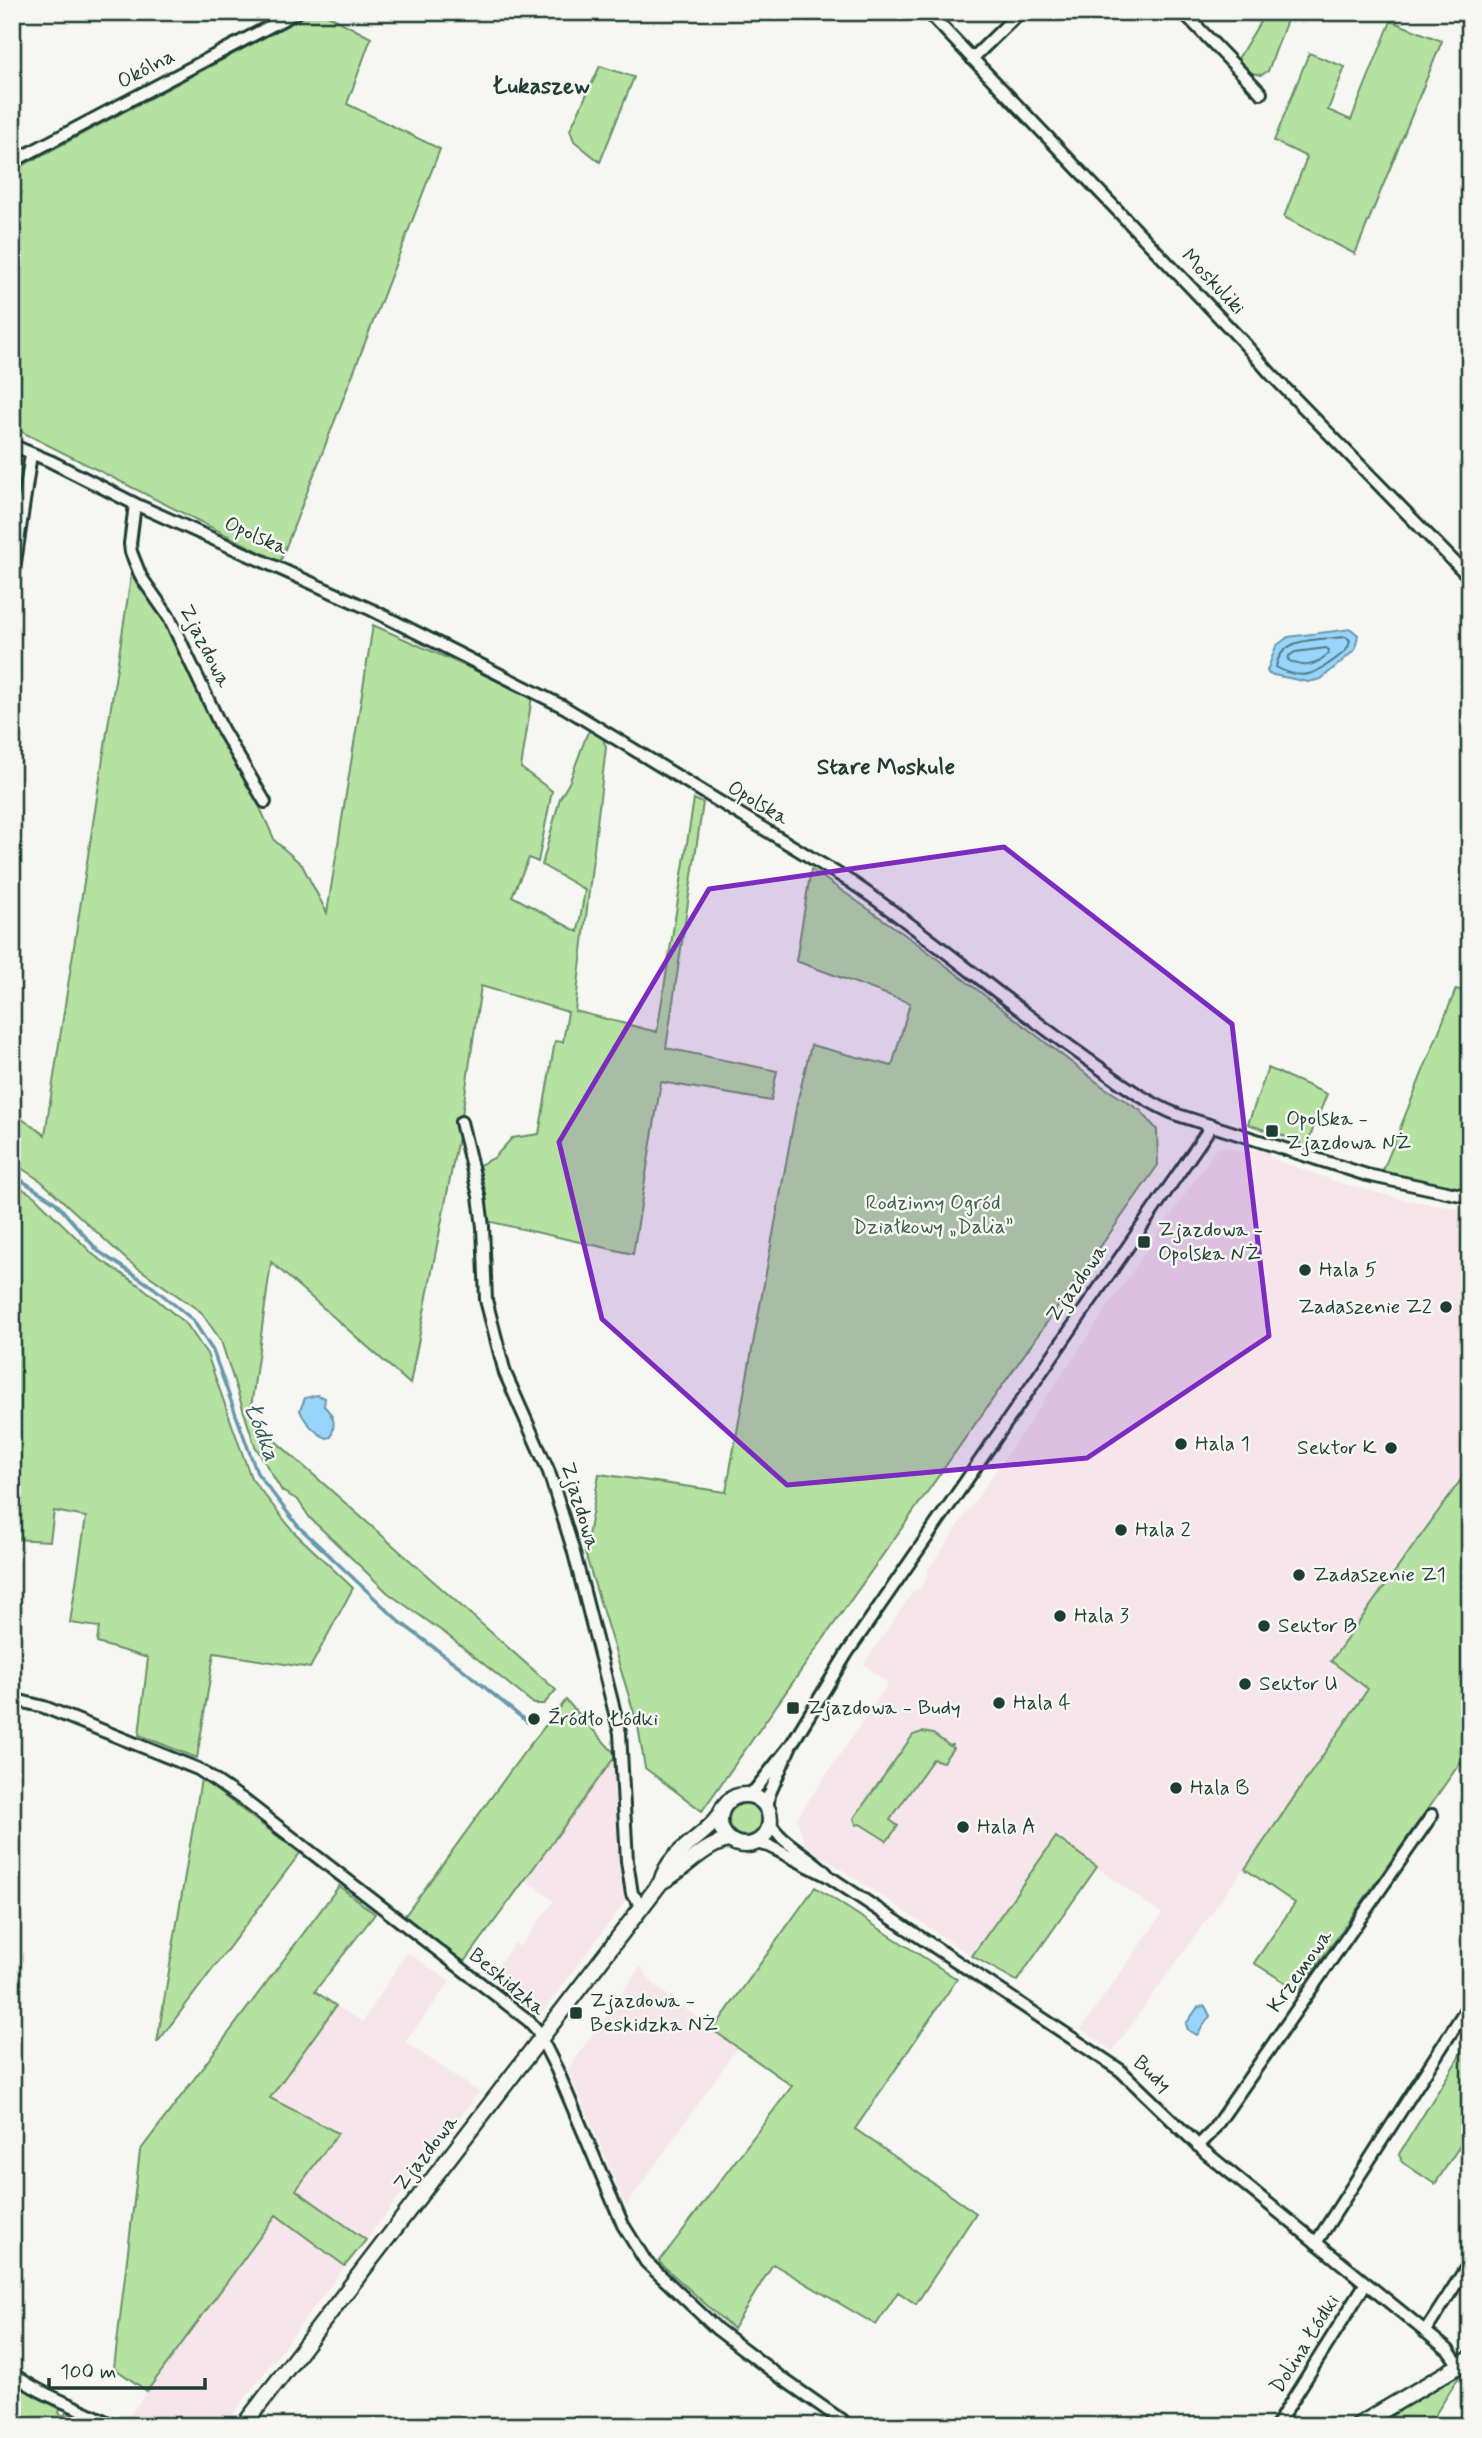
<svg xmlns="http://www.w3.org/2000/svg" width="1482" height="2438" font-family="Mynerve,sans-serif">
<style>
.built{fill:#f6e5ea}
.green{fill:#b5e2a1;stroke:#6a906a;stroke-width:2}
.water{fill:#99d4fa;stroke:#6898ab;stroke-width:2}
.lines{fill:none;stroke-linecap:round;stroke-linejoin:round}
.shore{stroke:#507983;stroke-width:2}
.stream{stroke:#6898ab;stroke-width:3.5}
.minor-casing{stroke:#1f3d34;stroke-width:16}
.tertiary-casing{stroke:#1f3d34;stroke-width:19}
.minor{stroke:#f6f6f2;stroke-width:10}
.tertiary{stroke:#f6f6f2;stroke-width:14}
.marked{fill:#7b2cbf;fill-opacity:0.2;stroke:#7b2cbf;stroke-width:5;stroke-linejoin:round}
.poi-dot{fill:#1f3d34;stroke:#f6f6f2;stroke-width:2.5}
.labels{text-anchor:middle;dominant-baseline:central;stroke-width:5;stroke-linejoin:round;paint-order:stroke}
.street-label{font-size:21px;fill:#1f3d34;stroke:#f6f6f2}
.poi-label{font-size:21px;fill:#1f3d34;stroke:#f6f6f2;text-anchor:start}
.park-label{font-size:21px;fill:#3d5e4a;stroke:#f6f6f2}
.neighbourhood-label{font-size:23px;font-weight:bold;fill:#1f3d34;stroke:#f6f6f2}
.water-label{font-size:23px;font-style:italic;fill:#375b5c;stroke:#f6f6f2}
</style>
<rect width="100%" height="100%" fill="#f6f6f2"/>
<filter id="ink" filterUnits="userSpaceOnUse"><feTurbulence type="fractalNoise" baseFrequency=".0143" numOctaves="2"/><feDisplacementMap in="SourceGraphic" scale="14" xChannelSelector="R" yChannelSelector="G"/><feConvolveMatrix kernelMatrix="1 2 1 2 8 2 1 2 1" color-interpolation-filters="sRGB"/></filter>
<g filter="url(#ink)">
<!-- built -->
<path class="built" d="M1224 1147 1243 1152 1266 1148 1269 1149 1270 1158 1340 1183 1402 1199 1470 1211V1478L1340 1669 1371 1692 1112 2051 1081 2029 1162 1914 1056 1838 972 1956 805 1845 797 1818 888 1684 864 1664 914 1590H919L926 1579 928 1570 1216 1149Z
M616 1755 627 1899 544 2010 532 2013 487 1981 514 1943 520 1947 554 1901 526 1880Z
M407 1952 450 1982 405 2042 479 2092 366 2240 295 2190 338 2133 270 2098 336 2006 363 2022Z
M641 1966 650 1981 659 1989 737 2048 626 2206 568 2069Z
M276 2215 345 2266 224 2426H130L125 2422Z"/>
<!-- green -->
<path class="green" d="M313 12H322L371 38 347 104 440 149 280 562 12 427V171Z
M1266 12H1290L1268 71 1261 75 1249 72 1236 62Z
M1391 21 1442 41 1355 254 1284 217 1307 157 1274 141 1309 53 1345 67 1328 110 1351 120Z
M600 66 634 77 600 162 574 141 570 130Z
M12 456 23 461 12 541Z
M132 570 178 645 219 737 256 799 275 841 302 865 327 913 373 625 532 696 521 768 552 791 538 862 529 858 512 896 578 932 585 890 542 865 560 798 569 783 587 734 591 729 602 736 606 747 575 1011 657 1032 694 799 703 803 666 1048 777 1071 771 1101 661 1082 633 1254 487 1221 479 1165 494 1158 512 1138 539 1134 555 1041 563 1042 568 1012 481 986 461 1122 410 1384 271 1262 250 1415 254 1422 556 1690 544 1704H534L446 1634 388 1593 310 1518 298 1500 282 1491 255 1446 221 1341 201 1312 128 1261 41 1181 12 1162V1112L45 1135Z
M811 869 918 944 1102 1086 1141 1111 1157 1130 1158 1165 702 1811 645 1768 638 1726 585 1553 599 1474 726 1492 797 1103 811 1045 892 1066 910 1003 796 961Z
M1456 989 1470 993V1191L1382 1173Z
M1268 1068 1327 1094 1305 1149 1299 1147 1300 1142 1278 1134 1279 1130 1272 1128 1270 1132 1248 1124Z
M12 1182 34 1196 95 1256 142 1287 187 1325 207 1354 251 1478 294 1532 353 1588 310 1668 214 1653 197 1758 139 1735 148 1658 97 1643 99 1627 70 1623 86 1517 54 1511 50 1541 12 1539Z
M1470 1467V1770L1460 1763 1299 1991 1254 1963 1295 1903 1245 1869 1368 1689 1331 1661Z
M566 1700 616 1755 464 1963 404 1917 525 1751Z
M922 1732 933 1734 950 1746 952 1745 953 1748 943 1762 933 1759 890 1820 898 1826 887 1841 860 1824 856 1825 854 1818 913 1735Z
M201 1779 300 1853 157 2043Z
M729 1820a16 16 0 1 1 32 0a16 16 0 1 1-32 0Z
M1056 1837 1097 1867 1017 1981 972 1956Z
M339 1886 375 1914 315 1991 336 2006 270 2098 338 2133 296 2190 366 2240 345 2266 276 2215 147 2391 114 2368 140 2151Z
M815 1887 957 1979 855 2129 976 2213 916 2304 898 2292 876 2325 773 2264 733 2329 659 2262 792 2086 713 2030Z
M1470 2028V2130L1435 2184 1402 2162 1399 2154 1458 2059Z
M1461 2374 1428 2426H1373Z
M12 2383 17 2386 15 2389 22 2393 24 2389 60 2409 59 2413 64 2416 66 2412 88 2424 12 2426Z"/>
<!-- water -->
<path class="water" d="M1351 629 1358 635 1355 650 1321 679 1308 682 1269 674 1267 671 1276 646 1288 637Z
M317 1395 325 1398 324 1406C334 1416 336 1423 331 1437L327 1438C317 1435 303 1420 300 1410L305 1398Z
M1205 2006 1210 2016 1197 2035 1188 2030 1186 2024 1198 2007Z"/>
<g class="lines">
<!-- shore -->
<path class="shore" d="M1346 637 1350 640C1349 649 1345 652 1338 657 1316 674 1303 682 1276 667 1281 635 1321 640 1346 637Z
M1326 648 1329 650 1328 654C1315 666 1304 669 1288 660L1289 656 1295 652Z"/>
<!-- stream -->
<path class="stream" d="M12 1174 56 1203 98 1251 154 1288 193 1320 213 1351 257 1473 298 1526 400 1622 460 1667 527 1722"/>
<defs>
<path id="minor" d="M928 12 1243 342 1270 373 1470 578
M1183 12 1261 93
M972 59 1020 12
M12 162 297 12
M12 445 50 461 135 504 372 610 564 707 851 882C931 936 1003 1000 1083 1056 1114 1078 1143 1101 1178 1115L1367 1175 1470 1197
M135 504 130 544 131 552 141 577 169 617 222 729 265 802
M12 583 31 454
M461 1122 479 1196 483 1227 486 1300 505 1373 549 1472 573 1549 620 1733 627 1861 632 1894 643 1906
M12 1699 44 1707 198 1769 245 1801 529 2021 537 2030 557 2070 623 2225 646 2262 717 2329 780 2377 850 2426
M745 1796 755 1790 789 1747
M767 1810 769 1795 791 1745 847 1653 1212 1125
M769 1821C778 1842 811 1856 827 1874
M755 1843 769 1846 828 1876 1120 2070 1205 2152 1448 2350 1459 2365
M1198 2146 1211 2133 1432 1815
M1316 2243 1470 2003
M1425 2332 1470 2262
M12 2373C43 2397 81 2407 114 2426
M1276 2426 1366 2283"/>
<path id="tertiary" d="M720 1820a25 25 0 1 1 50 0a25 25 0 1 1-50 0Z
M661 1882C685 1870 701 1846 729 1840
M243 2426 661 1882C670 1849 702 1840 720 1815
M1357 2426 1470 2359"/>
</defs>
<!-- minor casing -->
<use href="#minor" class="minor-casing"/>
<!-- tertiary casing -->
<use href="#tertiary" class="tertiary-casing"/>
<!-- minor -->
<use href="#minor" class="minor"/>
<!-- tertiary -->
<use href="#tertiary" class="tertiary"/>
</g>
</g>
<!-- marked area -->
<path class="marked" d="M1004 847 1232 1024 1269 1336 1087 1458 787 1485 602 1319 559 1142 709 889Z"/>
<!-- markers -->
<g class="poi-dot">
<rect x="1265" y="1124" width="14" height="14" rx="3.5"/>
<rect x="1137" y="1235" width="14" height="14" rx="3.5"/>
<circle cx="1305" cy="1270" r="7"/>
<circle cx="1446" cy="1307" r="7"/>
<circle cx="1181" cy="1444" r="7"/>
<circle cx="1391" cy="1448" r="7"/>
<circle cx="1121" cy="1530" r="7"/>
<circle cx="1299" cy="1575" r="7"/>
<circle cx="1060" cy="1616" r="7"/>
<circle cx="1264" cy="1626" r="7"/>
<circle cx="1245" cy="1684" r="7"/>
<circle cx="999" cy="1703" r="7"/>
<rect x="786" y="1701" width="14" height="14" rx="3.5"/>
<circle cx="534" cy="1719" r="7"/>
<circle cx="1176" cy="1788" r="7"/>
<circle cx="963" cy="1827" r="7"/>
<rect x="569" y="2006" width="14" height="14" rx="3.5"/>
</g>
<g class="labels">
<!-- street labels -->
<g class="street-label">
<text transform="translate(146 69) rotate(-28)">Okólna</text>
<text transform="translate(1213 282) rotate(46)">Moskuliki</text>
<text transform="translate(256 536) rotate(24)">Opolska</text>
<text transform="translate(205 646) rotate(63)">Zjazdowa</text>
<text transform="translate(758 803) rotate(31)">Opolska</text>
<text transform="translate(1077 1283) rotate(-55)">Zjazdowa</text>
<text transform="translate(580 1506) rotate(73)">Zjazdowa</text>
<text transform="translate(1300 1971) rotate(-55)">Krzemowa</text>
<text transform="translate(507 1982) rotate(40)">Beskidzka</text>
<text transform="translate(1152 2074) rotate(43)">Budy</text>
<text transform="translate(426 2153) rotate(-52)">Zjazdowa</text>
<text transform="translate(1305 2344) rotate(-58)">Dolina Łódki</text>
</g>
<!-- poi labels -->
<g class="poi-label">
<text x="1286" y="1119">Opolska -<tspan x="1286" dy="24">Zjazdowa NŻ</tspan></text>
<text x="1158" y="1230">Zjazdowa -<tspan x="1158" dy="24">Opolska NŻ</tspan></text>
<text x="1319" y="1270">Hala 5</text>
<text x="1432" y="1307" text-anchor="end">Zadaszenie Z2</text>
<text x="1195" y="1444">Hala 1</text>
<text x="1377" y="1448" text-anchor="end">Sektor K</text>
<text x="1135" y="1530">Hala 2</text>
<text x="1313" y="1575">Zadaszenie Z1</text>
<text x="1074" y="1616">Hala 3</text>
<text x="1278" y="1626">Sektor B</text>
<text x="1259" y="1684">Sektor U</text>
<text x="1013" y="1703">Hala 4</text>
<text x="807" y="1708">Zjazdowa - Budy</text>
<text x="548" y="1719">Źródło Łódki</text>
<text x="1190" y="1788">Hala B</text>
<text x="977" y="1827">Hala A</text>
<text x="590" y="2001">Zjazdowa -<tspan x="590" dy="24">Beskidzka NŻ</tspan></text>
</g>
<!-- park labels -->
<g class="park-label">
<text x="933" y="1203">Rodzinny Ogród<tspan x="933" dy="24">Działkowy „Dalia”</tspan></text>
</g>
<!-- neighbourhood labels -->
<g class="neighbourhood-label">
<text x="541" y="87">Łukaszew</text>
<text x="886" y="768">Stare Moskule</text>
</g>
<!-- water labels -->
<g class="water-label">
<text transform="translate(261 1432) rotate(69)">Łódka</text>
</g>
</g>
<!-- margin -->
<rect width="1482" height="2438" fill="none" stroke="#f6f6f2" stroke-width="42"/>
<rect x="21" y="21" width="1440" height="2396" fill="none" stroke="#1f3d34" stroke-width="2.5" filter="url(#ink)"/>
<!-- scale -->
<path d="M49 2378v10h156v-10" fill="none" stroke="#1f3d34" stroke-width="3.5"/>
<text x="60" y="2378" font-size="21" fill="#1f3d34" stroke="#f6f6f2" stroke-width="5" paint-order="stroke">100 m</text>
</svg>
